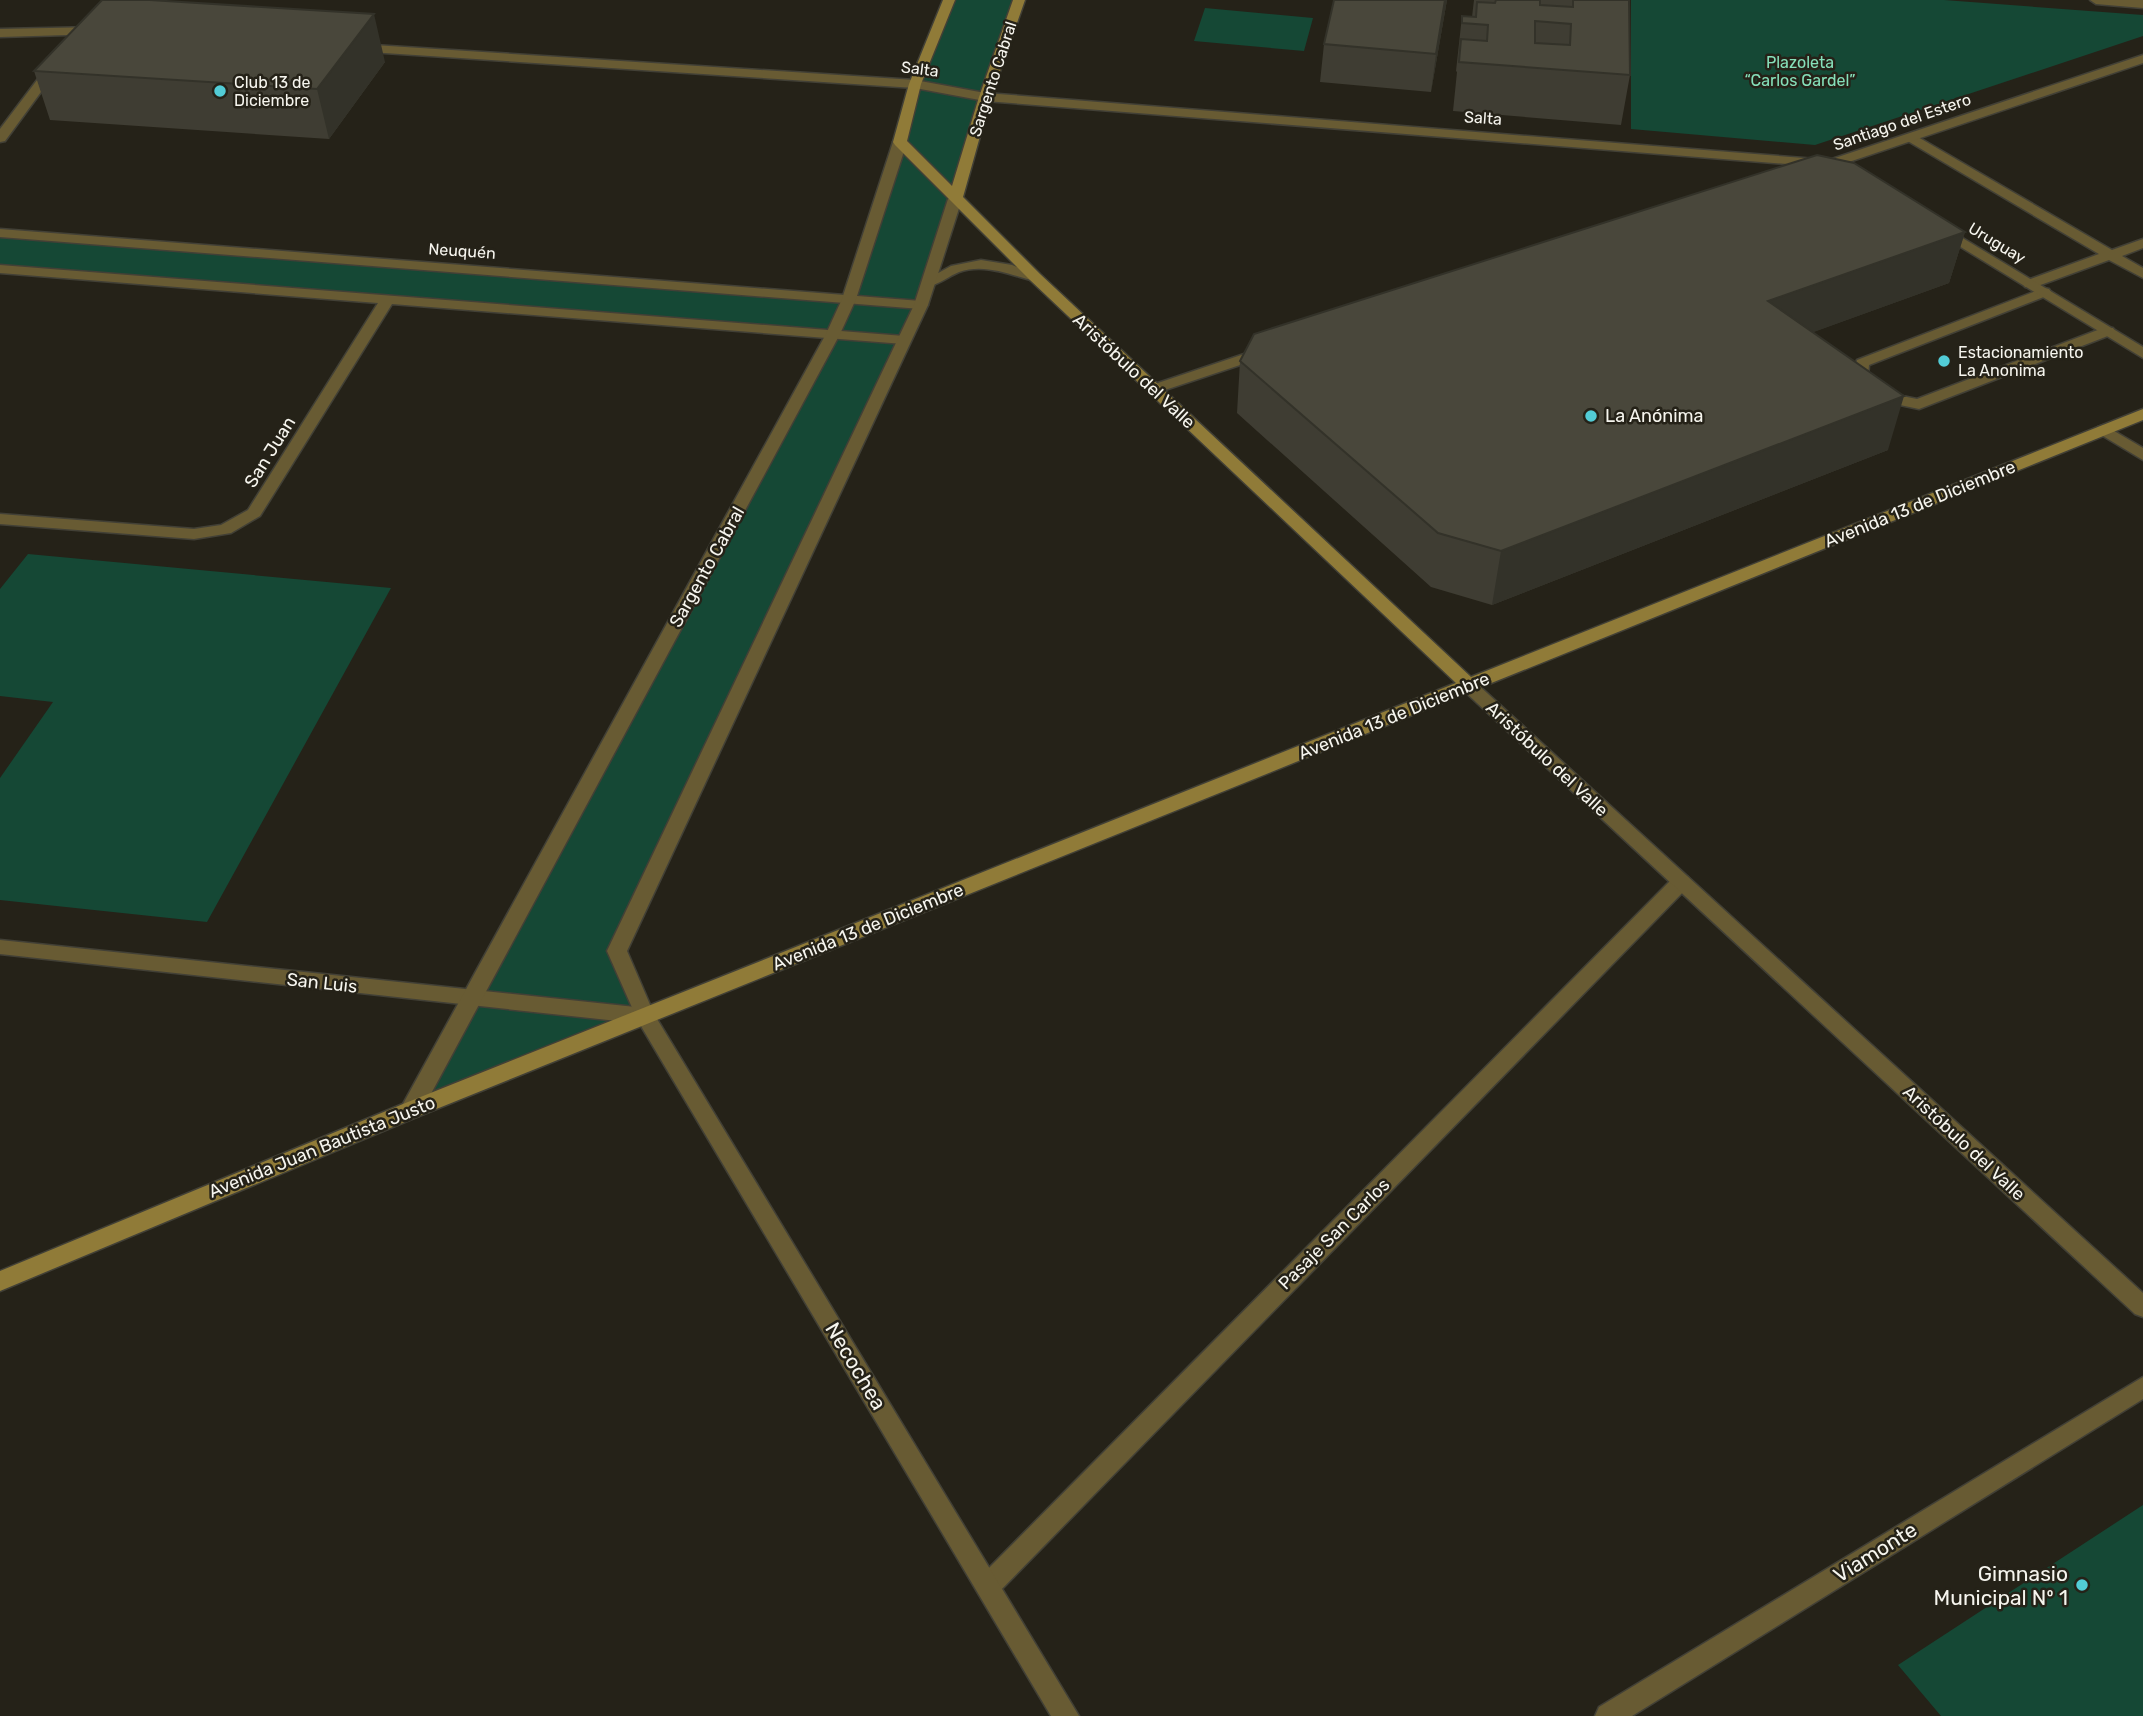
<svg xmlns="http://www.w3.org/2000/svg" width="2143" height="1716" font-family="Rubik,sans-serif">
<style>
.green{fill:#154835}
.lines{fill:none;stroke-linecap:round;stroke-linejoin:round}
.service-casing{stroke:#424036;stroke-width:3}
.minor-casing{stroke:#424036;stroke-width:3}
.tertiary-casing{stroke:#424036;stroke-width:3}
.secondary-casing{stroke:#424036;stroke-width:3}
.service{fill:#685b33;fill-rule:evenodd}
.minor{fill:#685b33;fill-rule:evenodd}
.tertiary{fill:#685b33;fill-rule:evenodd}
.secondary{fill:#907b38;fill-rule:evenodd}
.wall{fill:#3f3d33}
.shaded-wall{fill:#333229}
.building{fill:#49473b;stroke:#333229;stroke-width:2;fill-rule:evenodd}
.poi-dot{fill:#52ccd6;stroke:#252218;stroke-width:2.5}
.labels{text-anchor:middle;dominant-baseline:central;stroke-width:5;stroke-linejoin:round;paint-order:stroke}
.far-park-label{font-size:16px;fill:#86e0ba;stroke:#252218}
.far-street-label{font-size:16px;fill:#f6f5ee;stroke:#252218}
.far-poi-label{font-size:16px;fill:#f6f5ee;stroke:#252218;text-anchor:start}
.street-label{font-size:18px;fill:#f6f5ee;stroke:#252218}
.poi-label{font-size:18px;fill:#f6f5ee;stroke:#252218;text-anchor:start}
.near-street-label{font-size:21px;fill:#f6f5ee;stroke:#252218}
.near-poi-label{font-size:21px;fill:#f6f5ee;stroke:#252218;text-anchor:end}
</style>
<rect width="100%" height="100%" fill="#252218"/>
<!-- green -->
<path class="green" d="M949 0H1019L921 305 617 951 645 1016 411 1110 833 334 0 269V233L849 299Z
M1631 0H1944L2143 15V36L1815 145 1631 129Z
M1205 8 1313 18 1304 51 1194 41Z
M28 554 391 588 207 922 0 900V778L53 702 0 696V589Z
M2143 1505V1716H1941L1898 1665Z"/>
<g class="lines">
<defs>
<path id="service" d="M1911 133 2112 250 2143 239V248L2122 256 2143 268V278L2109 260 2035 287H2025L2023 284 2025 281 2099 254 1906 140 1904 137Z
M2044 288 2049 289 2051 292 2049 295 1869 365 1868 376 1892 394 1917 399 2103 328H2113L2115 331 2113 334 1919 409 1881 401 1852 377 1857 360Z
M1681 875 1688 877 1691 882 1688 887 997 1594 988 1598 979 1594 975 1586 979 1578 1674 877Z"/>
<path id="minor" d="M2090 0H2143V8L2096 4Z
M97 27 101 28V34L0 37V29Z
M358 44 915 80 985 93 1829 160 2143 55V63L1819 172 1814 171 1813 166 985 101 915 88 354 51V45Z
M54 62 60 66 5 141 0 142V129L50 63Z
M1941 225 2143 347V358L1936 232V226Z
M0 229 921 301 928 305 921 309 0 237Z
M981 260 1012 265 1042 277 1035 281C1010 275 985 263 959 272 949 276 940 284 929 286L922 282 951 266Z
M0 265 904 336 911 340 904 344 392 304 260 516 231 533 194 539 0 524V514L194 529 221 525 248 510 378 303 0 273Z
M1265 347 1273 352 1270 355 1159 392 1154 394 1146 389 1149 386Z
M2104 425 2143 448V460L2098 433 2096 430 2098 427Z
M1469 680 1475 682 2143 1293V1317L2135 1314 1463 690 1460 686 1463 682Z
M0 940 645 1008 652 1011 655 1016 652 1021 645 1024 0 954Z
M2143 1377V1399L1632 1716H1595L1599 1707Z"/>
<path id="tertiary" d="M900 138 907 142 856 299 840 334 419 1116 411 1118 403 1116 400 1110 403 1104 826 334 842 299 893 142Z
M955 195 962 199 928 305 627 951 654 1014 1079 1716H1051L638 1021 607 951 914 305 948 199Z"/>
<path id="secondary" d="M943 0H955L921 84 907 141 952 186 979 97 1013 0H1025L991 97 963 197 1040 274 1471 677 2138 411 2143 409V420L419 1116 0 1291V1271L403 1104 1456 683 1030 280 895 145 893 142 909 84Z"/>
</defs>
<!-- service casing -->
<use href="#service" class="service-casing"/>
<!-- minor casing -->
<use href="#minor" class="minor-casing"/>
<!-- tertiary casing -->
<use href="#tertiary" class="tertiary-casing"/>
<!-- secondary casing -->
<use href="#secondary" class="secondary-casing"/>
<!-- service -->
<use href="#service" class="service"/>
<!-- minor -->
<use href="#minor" class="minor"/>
<!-- tertiary -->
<use href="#tertiary" class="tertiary"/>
<!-- secondary -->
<use href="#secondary" class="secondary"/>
</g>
<!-- wall -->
<path class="wall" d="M1334 0H1447L1431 92 1320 82 1324 44Z
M1474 0H1629L1630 75 1621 125 1453 111 1457 72 1456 71 1462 16 1472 17Z
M385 62 329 139 50 120 34 71Z
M1965 232 1949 283 1813 332 1888 450 1492 605 1431 587 1237 413 1240 361Z"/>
<!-- shaded-wall -->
<path class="shaded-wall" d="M1445 0H1447L1431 92 1436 54Z
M374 14 385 62 329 139 317 89Z
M1965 232 1949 283 1756 353 1768 301Z
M1904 396 1888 450 1492 605 1501 551Z"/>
<!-- building -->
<path class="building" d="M102 0H150L374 14 317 89 34 71Z
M1334 0H1445L1436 54 1324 44Z
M1496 0H1540V5L1573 7V0H1629L1630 75 1459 62 1461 39 1487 41 1488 25 1462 23V16L1476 17 1477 2 1495 3ZM1535 21 1571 24 1570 45 1535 43Z
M1817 155 1854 163 1965 232 1768 301 1904 396 1501 551 1438 533 1240 361 1254 334Z"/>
<!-- markers -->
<g class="poi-dot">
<circle cx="220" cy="91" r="7"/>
<circle cx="1944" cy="361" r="7"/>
<circle cx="1591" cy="416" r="7"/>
<circle cx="2082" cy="1585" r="7"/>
</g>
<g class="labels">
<!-- far-park labels -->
<g class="far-park-label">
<text x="1800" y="62">Plazoleta<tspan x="1800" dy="18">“Carlos Gardel”</tspan></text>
</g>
<!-- far-street labels -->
<g class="far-street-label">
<text transform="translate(920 69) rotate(7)">Salta</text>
<text transform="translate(993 79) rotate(-72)">Sargento Cabral</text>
<text transform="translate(1483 118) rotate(4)">Salta</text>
<text transform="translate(1902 122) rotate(-19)">Santiago del Estero</text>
<text transform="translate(1997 243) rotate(31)">Uruguay</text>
<text transform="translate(462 251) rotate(4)">Neuquén</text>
</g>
<!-- far-poi labels -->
<g class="far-poi-label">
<text x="234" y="82">Club 13 de<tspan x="234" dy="18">Diciembre</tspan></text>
<text x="1958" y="352">Estacionamiento<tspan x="1958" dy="18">La Anonima</tspan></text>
</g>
<!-- street labels -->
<g class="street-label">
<text transform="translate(1134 371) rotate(43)">Aristóbulo del Valle</text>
<text transform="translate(270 452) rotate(-58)">San Juan</text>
<text transform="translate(1920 504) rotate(-22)">Avenida 13 de Diciembre</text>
<text transform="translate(707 567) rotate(-61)">Sargento Cabral</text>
<text transform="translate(1394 716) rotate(-22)">Avenida 13 de Diciembre</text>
<text transform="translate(1547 759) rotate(43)">Aristóbulo del Valle</text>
<text transform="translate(868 927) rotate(-22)">Avenida 13 de Diciembre</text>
<text transform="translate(322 983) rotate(6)">San Luis</text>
<text transform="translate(1964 1143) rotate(43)">Aristóbulo del Valle</text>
<text transform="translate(322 1147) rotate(-22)">Avenida Juan Bautista Justo</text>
<text transform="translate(1334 1234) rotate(-45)">Pasaje San Carlos</text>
</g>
<!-- poi labels -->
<g class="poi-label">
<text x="1605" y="416">La Anónima</text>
</g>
<!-- near-street labels -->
<g class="near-street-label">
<text transform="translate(856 1366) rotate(59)">Necochea</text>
<text transform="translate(1875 1552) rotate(-32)">Viamonte</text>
</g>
<!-- near-poi labels -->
<g class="near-poi-label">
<text x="2068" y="1573">Gimnasio<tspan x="2068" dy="24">Municipal Nº 1</tspan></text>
</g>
</g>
</svg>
